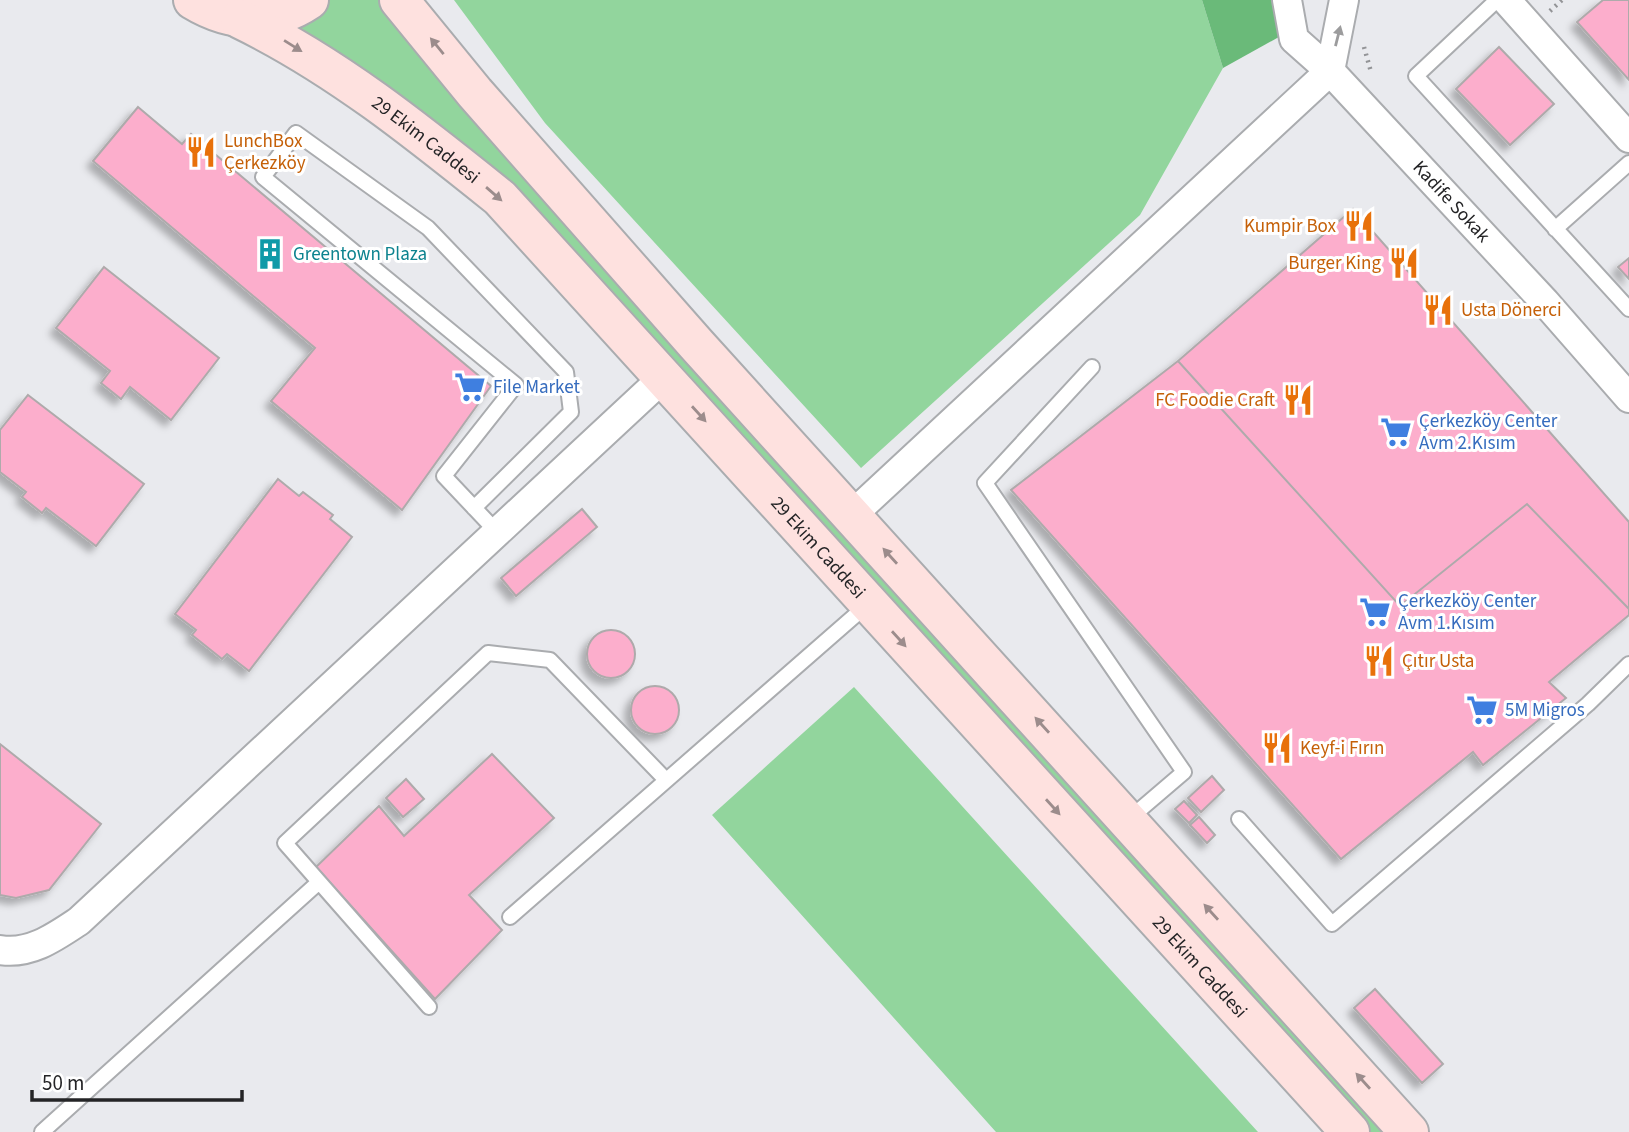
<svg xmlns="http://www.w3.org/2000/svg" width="1629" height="1132" font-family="'Source Sans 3',sans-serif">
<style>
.green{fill:#92d59d}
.forest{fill:#6aba79}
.building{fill:#fcaecc;stroke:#aeaaab;stroke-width:2;filter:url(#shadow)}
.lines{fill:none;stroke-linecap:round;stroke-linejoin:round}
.lane-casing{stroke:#aaacaf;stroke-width:18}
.street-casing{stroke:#aaacaf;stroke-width:32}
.secondary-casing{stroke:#aaacaf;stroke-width:42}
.path{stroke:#939497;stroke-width:4.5;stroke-dasharray:2 5;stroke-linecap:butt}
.lane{stroke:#fff;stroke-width:14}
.street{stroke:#fff;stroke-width:28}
.secondary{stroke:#fee1df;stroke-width:38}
.oneway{fill:#9c9c9d}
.oneway2{fill:#9c8c8c}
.labels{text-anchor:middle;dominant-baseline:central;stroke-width:6;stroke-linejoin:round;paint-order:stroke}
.street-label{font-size:19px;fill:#242426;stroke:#fff}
.food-label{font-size:19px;fill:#c56008;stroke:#fff;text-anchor:start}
.culture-label{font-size:19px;fill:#0d838f;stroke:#fff;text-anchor:start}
.shop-label{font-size:19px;fill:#366cbe;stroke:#fff;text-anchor:start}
</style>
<defs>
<filter id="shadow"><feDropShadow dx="-6" dy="6" stdDeviation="3.5" flood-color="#0004"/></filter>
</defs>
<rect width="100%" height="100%" fill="#e9eaee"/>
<!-- green -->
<path class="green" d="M324 0H386L1401 1132H1357L506 190 279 25Z
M454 0H1202L1223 68 1140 215 861 468 545 123Z
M854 687 1258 1132H996L712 815Z"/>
<!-- forest -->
<path class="forest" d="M1202 0H1281L1286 33 1223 68Z"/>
<!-- building -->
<path class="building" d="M1603 0H1629V80L1577 22Z
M1499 47 1554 104 1510 145 1456 89Z
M138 107 182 144 191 134 491 386 402 510 271 401 315 348 93 161Z
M1353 209 1629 522V609L1527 504 1400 606 1178 361Z
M1629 258V279L1618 267Z
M104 267 219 358 171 420 130 387 121 399 101 383 110 371 56 328Z
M1178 361 1400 606 1527 504 1629 609V615L1549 682 1566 698 1483 765 1473 752 1341 859 1011 490Z
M28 395 144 484 96 546 46 508 42 513 22 497 26 492 0 472V430Z
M278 479 299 496 303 492 333 515 330 519 352 537 249 671 227 654 222 659 192 635 196 630 175 614Z
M582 509 597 527 516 596 501 578Z
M587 654a24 24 0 1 1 48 0a24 24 0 1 1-48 0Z
M631 710a24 24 0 1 1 48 0a24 24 0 1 1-48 0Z
M0 744 101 824 49 890 16 898 0 895Z
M492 754 554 818 469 895 502 930 435 999 316 867 379 806 404 836Z
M1212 776 1224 790 1201 812 1188 798Z
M406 779 424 799 403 817 386 798Z
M1184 801 1197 815 1189 823 1175 809Z
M1199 817 1215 835 1207 843 1190 825Z
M1375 989 1443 1064 1422 1083 1354 1008Z"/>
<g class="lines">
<defs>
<path id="lane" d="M1497 0 1416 76 1629 309
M1555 229 1629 163
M1092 367 985 483 1184 772 1129 819
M474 508 571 412 566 372 428 228 296 133 263 177 516 385 444 476 496 531
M1239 819 1332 924 1588 704 1629 664
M510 917 867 605
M429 1007 285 843 488 653 550 660 666 780
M42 1132 319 882"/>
<g id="street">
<path id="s1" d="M1287 0 1294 39 1330 71 1545 302 1629 398"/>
<path d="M1506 0 1629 138"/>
<path d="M852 515 1330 71 1344 0"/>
<path d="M0 950C30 955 55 937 79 921L665 376"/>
</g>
<g id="secondary">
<path d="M193 0C231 23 272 25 309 0"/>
<path d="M399 0 475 93 696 344 1409 1132"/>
<path id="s2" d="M240 19C335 65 418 132 500 198L1350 1132"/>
</g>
</defs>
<!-- lane casing -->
<use href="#lane" class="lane-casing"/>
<!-- street casing -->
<use href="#street" class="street-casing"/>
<!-- secondary casing -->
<use href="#secondary" class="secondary-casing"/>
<!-- path -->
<path class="path" d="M1550 11 1562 0
M1364 47 1371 72"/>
<!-- lane -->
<use href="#lane" class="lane"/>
<!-- street -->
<use href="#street" class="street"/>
<!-- secondary -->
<use href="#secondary" class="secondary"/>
</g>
<!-- one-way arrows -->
<defs><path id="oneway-solid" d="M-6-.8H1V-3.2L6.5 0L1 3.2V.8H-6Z" transform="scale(1.75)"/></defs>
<use class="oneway" href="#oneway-solid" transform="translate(1338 36) rotate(-76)"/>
<g class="oneway2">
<use href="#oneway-solid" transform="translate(293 46) rotate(32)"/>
<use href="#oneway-solid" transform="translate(437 46) rotate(-129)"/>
<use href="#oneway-solid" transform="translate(494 194) rotate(41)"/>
<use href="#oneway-solid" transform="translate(699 414) rotate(48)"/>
<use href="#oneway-solid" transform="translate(890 556) rotate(-132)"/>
<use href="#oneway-solid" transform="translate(899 639) rotate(48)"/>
<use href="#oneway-solid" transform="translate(1042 725) rotate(-132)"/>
<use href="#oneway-solid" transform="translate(1053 807) rotate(48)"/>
<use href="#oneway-solid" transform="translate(1211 912) rotate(-132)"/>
<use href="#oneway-solid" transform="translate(1363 1081) rotate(-132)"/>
</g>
<!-- icons -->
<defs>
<symbol id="restaurant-bare" viewBox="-9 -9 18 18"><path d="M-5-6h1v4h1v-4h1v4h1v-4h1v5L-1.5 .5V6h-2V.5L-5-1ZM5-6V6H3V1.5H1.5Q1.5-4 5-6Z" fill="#e8710a" stroke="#fff" stroke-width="2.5" paint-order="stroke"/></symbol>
<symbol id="building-bare" viewBox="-9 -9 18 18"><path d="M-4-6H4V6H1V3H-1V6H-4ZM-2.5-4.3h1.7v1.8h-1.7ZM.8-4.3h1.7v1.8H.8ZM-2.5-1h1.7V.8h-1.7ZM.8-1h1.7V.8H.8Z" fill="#0f9aa8" stroke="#fff" stroke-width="2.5" paint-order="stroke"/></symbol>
<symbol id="supermarket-bare" viewBox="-9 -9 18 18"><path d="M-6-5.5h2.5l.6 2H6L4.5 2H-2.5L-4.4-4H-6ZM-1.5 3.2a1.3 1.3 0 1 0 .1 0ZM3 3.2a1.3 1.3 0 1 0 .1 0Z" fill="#3f7fe0" stroke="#fff" stroke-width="2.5" paint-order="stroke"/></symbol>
</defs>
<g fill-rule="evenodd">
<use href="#restaurant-bare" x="179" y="130" width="44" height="44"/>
<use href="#restaurant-bare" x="1337" y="204" width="44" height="44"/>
<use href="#building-bare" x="248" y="232" width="44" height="44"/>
<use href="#restaurant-bare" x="1382" y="241" width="44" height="44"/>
<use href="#restaurant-bare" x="1416" y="288" width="44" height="44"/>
<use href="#supermarket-bare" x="448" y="365" width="44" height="44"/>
<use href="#restaurant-bare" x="1276" y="378" width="44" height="44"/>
<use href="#supermarket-bare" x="1374" y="410" width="44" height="44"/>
<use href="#supermarket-bare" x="1353" y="590" width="44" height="44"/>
<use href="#restaurant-bare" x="1357" y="639" width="44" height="44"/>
<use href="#supermarket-bare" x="1460" y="688" width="44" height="44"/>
<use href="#restaurant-bare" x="1255" y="726" width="44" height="44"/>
</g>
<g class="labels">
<!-- street labels -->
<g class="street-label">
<text stroke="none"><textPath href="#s2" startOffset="222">29 Ekim Caddesi</textPath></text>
<text stroke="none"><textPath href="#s1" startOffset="266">Kadife Sokak</textPath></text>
<text stroke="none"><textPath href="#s2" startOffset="789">29 Ekim Caddesi</textPath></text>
<text stroke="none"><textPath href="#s2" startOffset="1356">29 Ekim Caddesi</textPath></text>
</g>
<!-- food labels -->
<g class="food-label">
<text x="224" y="141">LunchBox<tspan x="224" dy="22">Çerkezköy</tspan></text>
<text x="1336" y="226" text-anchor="end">Kumpir Box</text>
<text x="1381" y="263" text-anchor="end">Burger King</text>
<text x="1461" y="310">Usta Dönerci</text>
<text x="1275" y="400" text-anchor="end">FC Foodie Craft</text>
<text x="1402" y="661">Çıtır Usta</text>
<text x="1300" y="748">Keyf-i Fırın</text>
</g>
<!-- culture labels -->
<g class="culture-label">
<text x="293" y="254">Greentown Plaza</text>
</g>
<!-- shop labels -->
<g class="shop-label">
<text x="493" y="387">File Market</text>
<text x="1419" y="421">Çerkezköy Center<tspan x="1419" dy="22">Avm 2.Kısım</tspan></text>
<text x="1398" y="601">Çerkezköy Center<tspan x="1398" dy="22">Avm 1.Kısım</tspan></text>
<text x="1505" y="710">5M Migros</text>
</g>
</g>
<!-- scale -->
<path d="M32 1090v10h210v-10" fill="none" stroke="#242426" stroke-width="3.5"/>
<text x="42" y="1090" font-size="21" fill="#242426" stroke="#ffffff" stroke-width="5" paint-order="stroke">50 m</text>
</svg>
